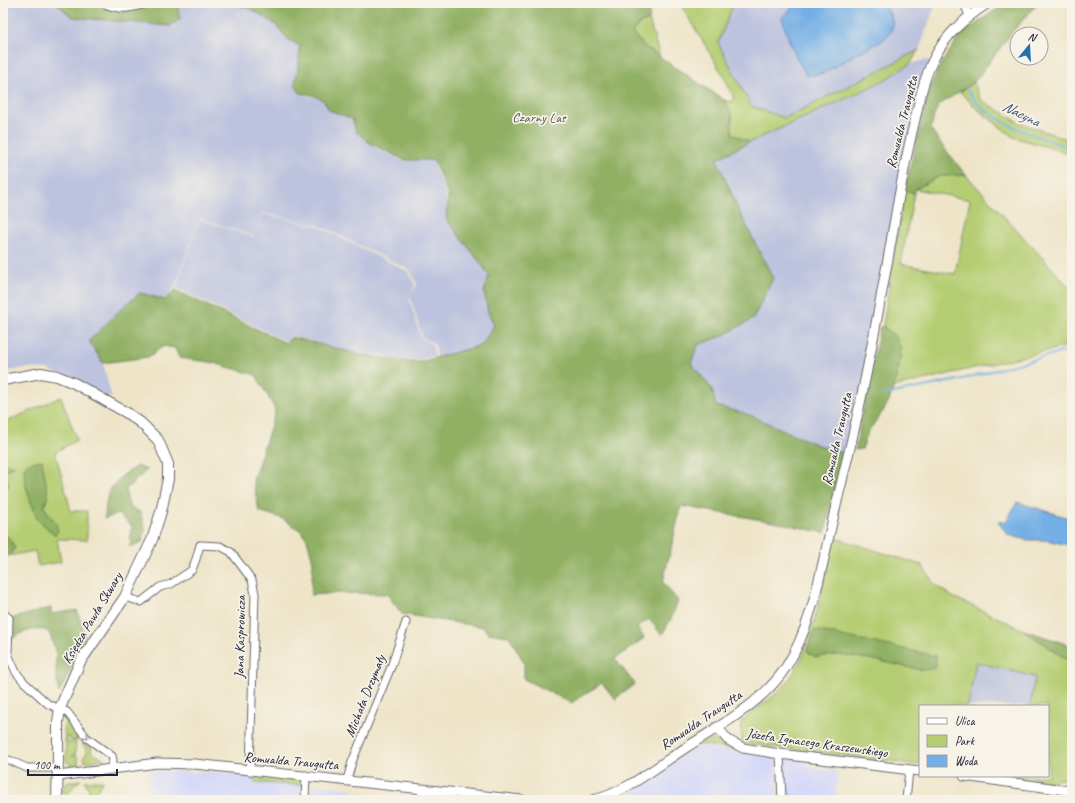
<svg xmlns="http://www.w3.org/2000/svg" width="1075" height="803" font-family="Caveat,sans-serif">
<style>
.built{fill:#d4d8f9}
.industrial{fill:#bdc3de}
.green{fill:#b5cd72;stroke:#6c7856;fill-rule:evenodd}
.forest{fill:#90b064;stroke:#596950}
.water{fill:#73afe5;stroke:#4a6890}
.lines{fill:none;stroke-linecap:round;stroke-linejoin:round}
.stream{stroke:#73afe5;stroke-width:2}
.minor-casing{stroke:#69666d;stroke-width:9}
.tertiary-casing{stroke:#69666d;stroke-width:11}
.secondary-casing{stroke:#69666d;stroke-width:12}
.minor{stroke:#fff;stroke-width:7}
.tertiary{stroke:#fff;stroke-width:9}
.secondary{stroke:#fff;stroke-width:10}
.oneway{stroke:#9c9ca7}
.labels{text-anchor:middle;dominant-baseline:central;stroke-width:3.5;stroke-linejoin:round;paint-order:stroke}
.park-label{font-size:14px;fill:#4e554c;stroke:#f7f3e8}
.street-label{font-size:14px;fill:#22223b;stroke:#f7f3e8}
.water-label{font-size:15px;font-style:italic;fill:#3e5376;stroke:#f7f3e8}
</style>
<rect width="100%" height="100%" fill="#f7f3e8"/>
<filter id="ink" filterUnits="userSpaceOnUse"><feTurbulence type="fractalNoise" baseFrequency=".025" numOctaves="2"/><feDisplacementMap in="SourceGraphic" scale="8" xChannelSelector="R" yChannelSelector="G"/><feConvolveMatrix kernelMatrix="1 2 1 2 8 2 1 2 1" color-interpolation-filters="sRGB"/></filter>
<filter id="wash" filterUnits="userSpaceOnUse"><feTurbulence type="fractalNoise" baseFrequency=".012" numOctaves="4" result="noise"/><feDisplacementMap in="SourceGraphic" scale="16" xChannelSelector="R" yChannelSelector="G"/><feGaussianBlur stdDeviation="0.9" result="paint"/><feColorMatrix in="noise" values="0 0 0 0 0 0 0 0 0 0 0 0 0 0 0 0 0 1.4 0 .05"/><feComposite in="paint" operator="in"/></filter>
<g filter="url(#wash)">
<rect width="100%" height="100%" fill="#eee5c9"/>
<!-- built -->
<path class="built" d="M697 746 773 757 776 762 778 793 776 795 778 800H769V799L768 800H616L624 797 652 779 658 772Z
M786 756 808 759 806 768 838 771 835 800H786L782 760Z
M148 771 243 773 301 779 305 795V800H149Z
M316 785 354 789 352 800H311L313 786Z"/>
<!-- industrial -->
<path class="industrial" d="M3 3H56L72 17 178 9 192 3H232L253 10 274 23 287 39 300 46 299 61 296 85 299 93 308 96H312L324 101 329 110 351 120 355 132 370 144 405 161 433 160 446 196V219L482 265 489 276 484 292 488 312 494 325 482 345 437 357 435 345 422 337 410 296 409 298 421 338 432 345 435 356 419 360H399L339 349 290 335 286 341 176 288 199 219 254 237 262 214 317 226 409 272 415 285 410 295 417 285 410 270 318 225 262 213 254 236 199 218 175 287 165 300 140 293 89 341 103 363 112 398 47 369 26 368 3 372Z
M734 3H936L919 50 786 118 751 106 718 43Z
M924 60 933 61 922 88 849 453H842L815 444 750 415 716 406 712 389 690 363 698 345 720 337 773 278 738 209 717 159 745 144 855 95 888 78 910 64Z
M976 662 1035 677 1030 706H968Z"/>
<!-- green -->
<path class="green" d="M680 3H734L718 43 751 106 785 118 919 50 910 64 888 78 854 95 750 142 734 135 732 129V115L724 100 730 102 733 101V96L724 77Z
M649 20 660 57 644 47 632 32 639 24Z
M974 82 980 99 1018 122 1072 141V154L1013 137 976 108 960 92Z
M966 175 1072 290V345L893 387C901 361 907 345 883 326L904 191 914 193 901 264 955 274 970 200 915 189 940 176Z
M61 397 77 440 55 452 71 511H87V540L57 539 61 562 38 566 35 551 8 556 15 548 9 538 3 534V491L9 486 4 471 14 466 3 463V423ZM26 487 48 495 44 508 31 499Z
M832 537 922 565 934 584 951 596 1024 630 1072 663V781L1057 779 1053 783 1016 779V776H1048V706H1030L1035 677 976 662 968 706H920V765L742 743 741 722C753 710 769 701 781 689 805 664 813 627 821 594 825 575 830 557 832 537Z
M65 717 77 737V740H70L69 736 66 737 68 743 76 741 75 755H72V756H77L79 764 72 765 67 762 64 728Z
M714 740 737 750 697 744 704 741Z
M84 741 92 748 91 751 95 755 105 759 85 762 83 757 87 753 85 750 86 749 82 744Z
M255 775 301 779 303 783 301 785 258 783 255 782 253 779Z
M81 780 75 784 69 793 62 792 65 784 73 781Z
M85 781H103L91 800H88L89 790Z"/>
<!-- forest -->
<path class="forest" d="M56 3H97L124 12 152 3H192L178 8 180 19 170 26 72 17Z
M232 3H650L649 20 639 24 632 32 645 47 724 100 732 115V134L750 142 717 159 738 209 773 278 753 319 720 337 698 345 691 363 712 389 716 406 750 415 815 444 842 453 825 533 785 524 681 506 663 582 678 601 671 619 662 635 649 619 637 627 644 638 615 659 635 684 615 699 602 683 571 703 524 679V662L509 636 488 633 483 627 402 614 387 594 340 593 311 595 313 562 307 539 300 530 281 518 259 511 253 480 275 413 274 407 256 375 210 362 179 358 175 348 164 346 148 357 103 363 89 341 124 306 140 293 165 300 175 290 286 343 291 337 358 354 399 361 420 362 482 345 494 325 488 312 484 291 489 276 482 265 446 219 448 196 434 160H405L370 143 356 132 352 119 329 110 324 101 313 95 300 93 295 85 299 61 300 46 288 39 274 23 253 10Z
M1006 3H1038L1014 30 974 82 939 105 934 115 931 129 944 148 966 175 940 176 915 189 914 193 904 191 930 88 939 67 961 34Z
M883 326C889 331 896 336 899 344 904 355 894 386 890 398 885 412 873 422 867 435 865 439 864 444 862 449L855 450 880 327Z
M42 460 48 495 44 507 56 523 58 532 55 535 37 519 26 487 24 468 28 463Z
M3 463 14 466 4 471 9 486 3 491Z
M137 466 147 470 126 489 127 499 131 508 140 512 145 528 142 542 130 547 132 526 118 514 104 519C106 514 105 510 106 504 108 485 122 475 137 466Z
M3 534 9 538 15 548 8 556 3 558Z
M51 608V614L77 610 86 638 59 693C58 686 56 678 56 671 57 655 55 646 48 631 36 627 18 632 10 641L13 618Z
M815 630 936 656V667L932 669 921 670 870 659 839 655 815 657 807 651Z
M1024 630 1072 646V663Z"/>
<!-- water -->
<path class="water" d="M799 3H883L891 16 893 24 891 31 887 36 882 41 856 54 824 73 807 76C796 59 787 38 782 18L789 10Z
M1017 502 1072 519V546L1047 540H1027L1008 535 998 522H1006Z"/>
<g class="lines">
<!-- stream -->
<path class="stream" d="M967 89C970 94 973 98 976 102 999 126 1042 138 1072 148
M883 395 963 379 1072 349"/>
</g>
</g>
<g filter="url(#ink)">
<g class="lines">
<defs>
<path id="minor" d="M102 3C122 11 129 9 149 3
M964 3 969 16
M125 597 141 602 160 587 171 584 192 570 196 559 200 545 220 546 231 552 252 580 255 594 250 770
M3 613 9 618 8 654 16 672 24 682 48 704 67 712 87 738 112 756 113 760 110 769
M780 754 782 800
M3 760H9L27 768H58
M347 780 352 762 391 667 406 622
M305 800 306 775
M421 800 422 789
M906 800 909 770"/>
<path id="tertiary" d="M717 727 728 740 743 748 780 754 920 771
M58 776 157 763 195 764 522 800
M964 776 1072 791
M593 800C624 794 660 764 687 747 722 724 763 703 786 667 812 627 821 569 832 523 840 488 849 453 857 417 869 365 878 312 888 259 896 214 903 168 914 124 919 102 923 81 933 60 946 34 964 19 988 3"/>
<path id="secondary" d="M3 380 41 373 57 376 74 383 127 413 141 423 158 440 168 464V479L161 512 152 540 125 597 80 662 60 708 58 722V759L57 800"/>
</defs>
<!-- minor casing -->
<use href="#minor" class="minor-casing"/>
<!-- tertiary casing -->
<use href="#tertiary" class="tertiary-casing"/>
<!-- secondary casing -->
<use href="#secondary" class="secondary-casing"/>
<!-- minor -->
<use href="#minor" class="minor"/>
<!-- tertiary -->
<use href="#tertiary" class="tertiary"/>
<!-- secondary -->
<use href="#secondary" class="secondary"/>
</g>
<!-- one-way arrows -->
<defs><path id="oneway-chevron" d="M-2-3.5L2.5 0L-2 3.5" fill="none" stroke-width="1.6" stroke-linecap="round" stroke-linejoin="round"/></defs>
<use class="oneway" href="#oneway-chevron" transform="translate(86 736) rotate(46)"/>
</g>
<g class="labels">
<!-- park labels -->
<g class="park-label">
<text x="539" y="117">Czarny Las</text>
</g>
<!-- street labels -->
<g class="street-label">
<text transform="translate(902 122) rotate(-76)">Romualda Traugutta</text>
<text transform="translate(837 439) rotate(-77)">Romualda Traugutta</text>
<text transform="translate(92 618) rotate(-59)">Księdza Pawła Skwary</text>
<text transform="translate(240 637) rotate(-89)">Jana Kasprowicza</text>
<text transform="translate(365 696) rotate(-68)">Michała Drzymały</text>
<text transform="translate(701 720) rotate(-34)">Romualda Traugutta</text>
<text transform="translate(817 743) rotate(8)">Józefa Ignacego Kraszewskiego</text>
<text transform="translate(291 761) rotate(5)">Romualda Traugutta</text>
</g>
<!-- water labels -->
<g class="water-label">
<text transform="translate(1021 114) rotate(26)">Nacyna</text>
</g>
</g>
<!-- margin -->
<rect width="1075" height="803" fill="none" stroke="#f7f3e8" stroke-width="16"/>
<!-- legend -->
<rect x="919" y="705" width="130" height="72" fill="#f7f3e8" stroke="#a29fa3"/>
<rect x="927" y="718" width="20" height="6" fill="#ffffff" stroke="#a29fa3"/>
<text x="955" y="725" font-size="12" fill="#22223b">Ulica</text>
<rect x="927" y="735" width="20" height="12" fill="#b5cd72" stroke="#a29fa3"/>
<text x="955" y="745" font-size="12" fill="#22223b">Park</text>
<rect x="927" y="755" width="20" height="12" fill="#73afe5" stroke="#a29fa3"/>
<text x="955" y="765" font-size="12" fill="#22223b">Woda</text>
<!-- north arrow -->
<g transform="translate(1029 46) rotate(18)"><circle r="19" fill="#f7f3e8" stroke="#a29fa3"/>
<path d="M0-3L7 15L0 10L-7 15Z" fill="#1f6fb2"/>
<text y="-6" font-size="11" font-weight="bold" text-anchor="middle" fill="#22223b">N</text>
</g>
<!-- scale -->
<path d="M28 769v6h89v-6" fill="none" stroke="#22223b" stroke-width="2"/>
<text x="34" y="769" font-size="12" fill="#22223b" stroke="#f7f3e8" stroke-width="3" paint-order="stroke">100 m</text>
</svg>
